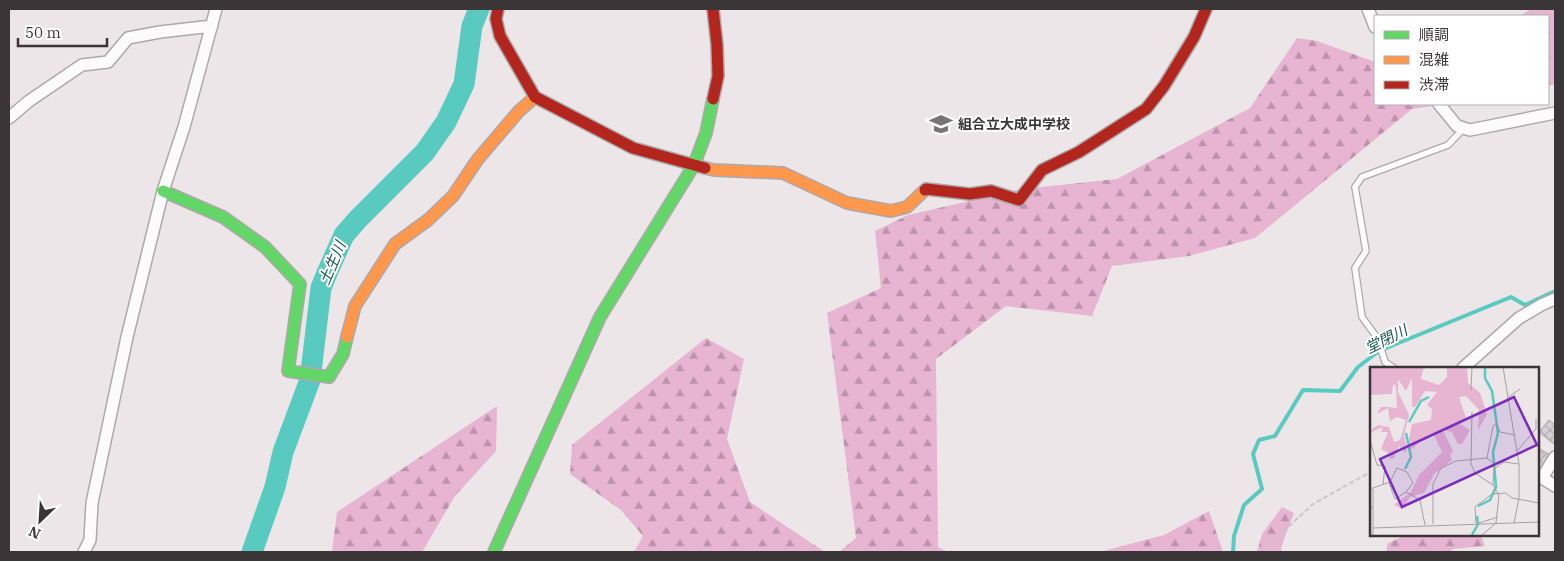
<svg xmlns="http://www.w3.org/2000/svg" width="1564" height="561" font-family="'IBM Plex Serif','Noto Sans JP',serif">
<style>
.forest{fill:url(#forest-firs)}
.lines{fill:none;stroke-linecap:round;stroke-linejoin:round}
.stream{stroke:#59cabf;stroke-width:4}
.river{stroke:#59cabf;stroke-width:21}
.building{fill:url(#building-cross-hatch);stroke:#aeaaac}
.lane-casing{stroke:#ada8ab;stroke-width:8}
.street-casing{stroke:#ada8ab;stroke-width:14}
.fast-casing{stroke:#ada8ab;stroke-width:14}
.slow-casing{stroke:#ada8ab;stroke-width:14}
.jam-casing{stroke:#ada8ab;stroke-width:14}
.path{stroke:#c9c7c8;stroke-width:2;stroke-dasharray:5 2.5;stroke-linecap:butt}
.lane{stroke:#fcfbfc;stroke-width:5.5}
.street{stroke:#fcfbfc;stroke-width:11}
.fast{stroke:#63d668;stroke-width:11}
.slow{stroke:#ff974d;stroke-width:11}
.jam{stroke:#b3261e;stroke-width:11}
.labels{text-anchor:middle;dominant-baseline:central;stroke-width:4;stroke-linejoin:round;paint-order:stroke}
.poi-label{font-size:14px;font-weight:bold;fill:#3a3638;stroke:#fff;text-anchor:start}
.water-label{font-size:15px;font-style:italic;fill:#1a564e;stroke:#fff}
.inset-river{fill:none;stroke:#59cabf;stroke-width:2.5}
.inset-road{fill:none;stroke:#a5a0a2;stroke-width:1}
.view{fill:#7b2cbf;fill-opacity:0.15;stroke:#7b2cbf;stroke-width:2.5}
.inset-edge{fill:none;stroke:#3a3638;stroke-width:2.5}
</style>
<defs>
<pattern id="forest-firs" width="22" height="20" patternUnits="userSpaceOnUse" patternTransform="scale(1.25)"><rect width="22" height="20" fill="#e7b4d2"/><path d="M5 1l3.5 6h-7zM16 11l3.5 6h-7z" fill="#bc93ab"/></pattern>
<pattern id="building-cross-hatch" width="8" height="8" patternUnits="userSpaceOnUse" patternTransform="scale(1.25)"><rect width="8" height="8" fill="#d4cfd2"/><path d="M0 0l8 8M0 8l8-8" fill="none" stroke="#b7b2b5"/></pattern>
</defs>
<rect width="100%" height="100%" fill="#ece6e9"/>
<!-- forest -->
<path class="forest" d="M1531 9H1555V84L1548 86V16H1520Z
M1297 38 1317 41 1375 62V104H1445L1412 109 1255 238 1189 256 1112 266 1092 316 1006 306 936 359 938 547 948 552H839L856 538 827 313 881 288 875 231 908 215 1022 189 1117 179 1250 108Z
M706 338 744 359 727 439 750 502 825 552H634L643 536 621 510 570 474 572 445Z
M497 406 496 451 455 496 422 552H332L337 512Z
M1282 507 1294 513 1281 547 1282 552H1257L1262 534Z
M1209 511 1223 552H1100L1164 535Z
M1405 535H1481L1485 546 1453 549 1450 552H1387V544Z"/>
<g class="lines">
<!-- stream -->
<path class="stream" d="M1233 552 1234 536 1244 505 1262 489 1253 454 1259 440 1275 436 1303 390 1340 391 1358 367 1379 351 1511 297 1525 305 1555 291"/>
<!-- river -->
<path class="river" d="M252 552 275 487 283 452 310 380 321 288 327 273 344 235 358 219 425 152 446 122 464 84 472 26 479 9"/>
</g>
<!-- building -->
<path class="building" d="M1549 420 1555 425V445L1539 432Z
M1538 448 1549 454 1540 472 1538 470Z"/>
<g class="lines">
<defs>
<path id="lane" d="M1394 368 1385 362 1378 339 1362 317 1355 268 1366 251 1355 187 1362 177 1448 145 1464 128"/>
<path id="street" d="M1368 9 1375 27
M1439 104 1457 126 1470 130 1555 113
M9 118 29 101 82 65 108 62 128 38 160 32 212 26
M1463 368 1519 318 1543 304 1555 299
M1555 457 1542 478 1555 486
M84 552 90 540 92 503 127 337 163 191 184 127 216 9"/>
<path id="fast" d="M163 191 223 217 265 247 300 284 288 371 329 377 343 354 347 337
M494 552 600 317 694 165 706 133 713 99"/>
<path id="slow" d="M705 168 714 170 783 173 847 203 891 211 907 207 925 190
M347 337 355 306 395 244 428 220 453 196 478 159 519 111 535 97"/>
<path id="jam" d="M498 9 496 19 500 36 535 97 633 148 705 168
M713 9 717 45 718 76 713 99
M925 190 926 189 970 194 991 191 1019 200 1042 170 1079 152 1146 109 1164 86 1194 37 1206 9"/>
</defs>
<!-- lane casing -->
<use href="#lane" class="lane-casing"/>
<!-- street casing -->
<use href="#street" class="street-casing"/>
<!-- fast casing -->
<use href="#fast" class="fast-casing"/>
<!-- slow casing -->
<use href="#slow" class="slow-casing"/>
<!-- jam casing -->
<use href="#jam" class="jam-casing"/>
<!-- path -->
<path class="path" d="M1261 552 1313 504 1372 471"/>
<!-- lane -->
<use href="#lane" class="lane"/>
<!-- street -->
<use href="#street" class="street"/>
<!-- fast -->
<use href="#fast" class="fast"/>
<!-- slow -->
<use href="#slow" class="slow"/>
<!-- jam -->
<use href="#jam" class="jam"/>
</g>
<!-- icons -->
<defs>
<symbol id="school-bare" viewBox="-9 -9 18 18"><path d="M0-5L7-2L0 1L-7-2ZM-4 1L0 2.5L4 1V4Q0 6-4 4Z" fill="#787476" stroke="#fff" stroke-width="2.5" paint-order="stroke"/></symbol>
</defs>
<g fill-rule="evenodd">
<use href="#school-bare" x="925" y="108" width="32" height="32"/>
</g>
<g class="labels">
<!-- poi labels -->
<g class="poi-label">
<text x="958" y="124">組合立大成中学校</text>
</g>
<!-- water labels -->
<g class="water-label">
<text transform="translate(332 263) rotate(-67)">土生川</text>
<text transform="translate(1386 339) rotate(-27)">堂閉川</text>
</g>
</g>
<!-- overview -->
<g transform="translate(1370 367)">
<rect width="169" height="169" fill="#ece6e9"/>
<path d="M0 0H57L53 3 51 12 69 18 77 10V0H97L98 16 110 26 117 47 108 63 109 43 96 29 89 30 96 51 90 57 100 63 92 77H88L82 65 73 63 83 84 80 88 82 93 64 107 54 126 40 130 32 142 24 138 41 125 49 108 72 85 64 68 53 72 42 82 38 78 42 57 61 53 62 42 57 38 67 25 55 24 45 40H42V11L36 24 28 12V25L39 48 34 68 37 82 35 86 29 79 24 91 19 92 20 87 11 82 18 65H11L13 60 2 65 1 63 8 58 19 60 24 75 30 73 36 53 27 50 20 54 18 41 7 47 11 40H19L27 41 26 19 23 17 22 27 0 28Z" fill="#e7b4d2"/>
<path class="inset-river" d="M39 55 51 34 59 30M35 102 41 90 36 66M108 139 120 133 126 120 123 85 128 66 122 24 115 11V0M102 168 108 157 107 149"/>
<path class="inset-road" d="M133 0 149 97V131L144 156M101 23 102 0M137 31 150 22M102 45 101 97 105 106 123 118 129 128 126 156M0 73 7 98 15 99 13 118M147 84 166 62V52M117 91 123 59 127 57 130 65 145 68M124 102 134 95 149 97M19 116 25 132 36 125 50 133 55 158M0 122 20 115 27 101 37 105 43 116 36 125M3 122V140M0 141 3 140V168M106 156 105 140 122 127 136 126 142 131 169 136M109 156 128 150M63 157V117L71 101 86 94 117 91 124 97 123 118M3 161 169 155M112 168 126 156"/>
<path class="view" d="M144 30 167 78 32 140 10 92Z"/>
<rect width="169" height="169" class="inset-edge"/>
</g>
<!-- border -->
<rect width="1564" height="561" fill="none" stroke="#3a3638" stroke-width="20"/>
<!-- legend -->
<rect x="1374" y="15" width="175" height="90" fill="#ffffff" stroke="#b0afaf"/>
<rect x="1384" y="31" width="25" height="8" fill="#63d668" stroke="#b0afaf"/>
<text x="1419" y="40" font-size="15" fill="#3a3638">順調</text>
<rect x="1384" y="56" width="25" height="8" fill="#ff974d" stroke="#b0afaf"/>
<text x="1419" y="65" font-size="15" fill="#3a3638">混雑</text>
<rect x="1384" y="81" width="25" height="8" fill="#b3261e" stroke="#b0afaf"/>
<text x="1419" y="90" font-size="15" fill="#3a3638">渋滞</text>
<!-- north arrow -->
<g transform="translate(40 521) rotate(205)" stroke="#ffffff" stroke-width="4" paint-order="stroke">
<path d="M0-4L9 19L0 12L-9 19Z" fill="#3a3638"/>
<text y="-8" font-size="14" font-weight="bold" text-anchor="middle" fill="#3a3638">N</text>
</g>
<!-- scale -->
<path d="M18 38v8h89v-8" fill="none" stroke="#3a3638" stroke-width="2.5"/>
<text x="25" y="38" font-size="15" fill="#3a3638" stroke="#ffffff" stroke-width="4" paint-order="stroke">50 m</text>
</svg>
